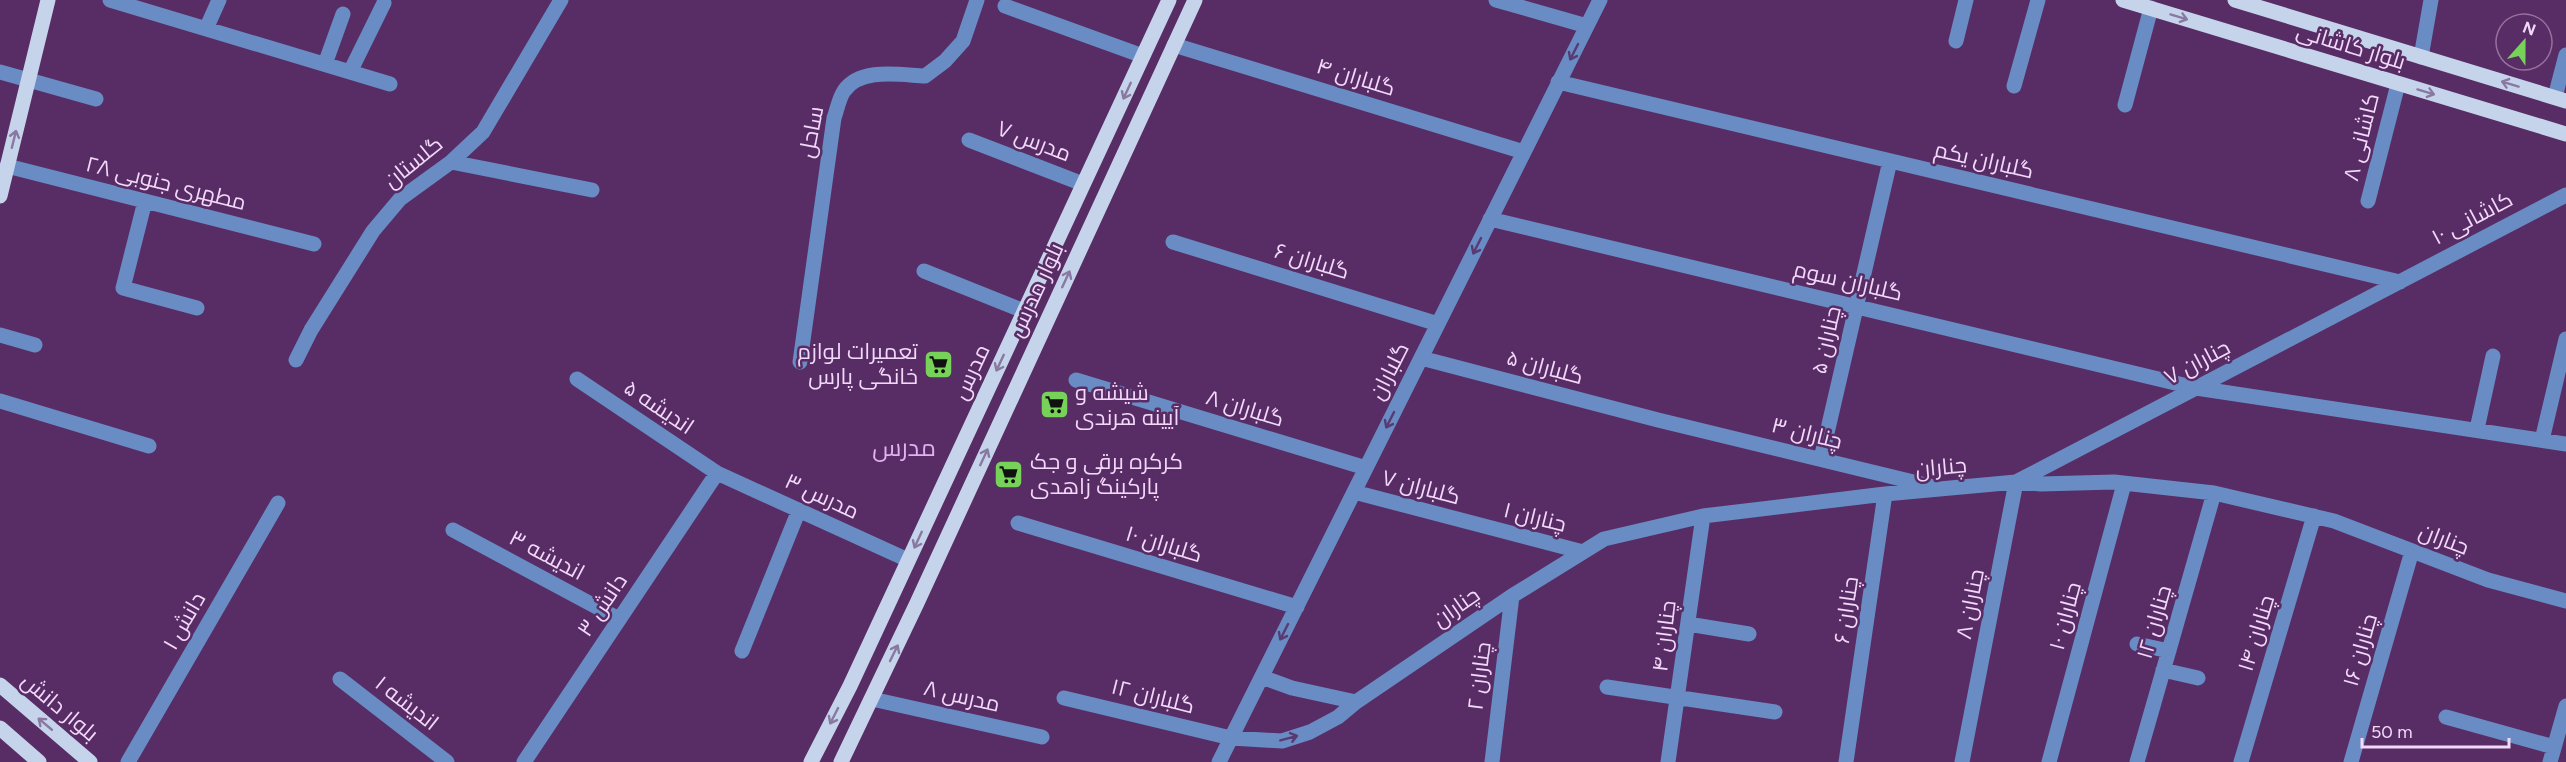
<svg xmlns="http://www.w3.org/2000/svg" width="2566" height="762" font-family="Figtree,Cairo,sans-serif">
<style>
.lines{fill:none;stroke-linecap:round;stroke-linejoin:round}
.minor{stroke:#688cc3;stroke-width:15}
.major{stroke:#c5d4eb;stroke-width:15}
.oneway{stroke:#8978a1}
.oneway2{stroke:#5a3a72}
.labels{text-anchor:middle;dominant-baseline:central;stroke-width:5;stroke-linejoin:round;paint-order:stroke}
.street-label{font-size:22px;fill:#f2d9fa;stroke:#582c64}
.poi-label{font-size:22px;fill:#f2d9fa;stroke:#582c64;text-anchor:start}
.neighbourhood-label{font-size:24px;fill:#e3b0f1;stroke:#582c64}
</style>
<rect width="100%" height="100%" fill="#582c64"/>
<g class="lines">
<!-- minor -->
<path class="minor" d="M110 0 390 84
M1496 0 1587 26
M1005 6 1143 56
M206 29 219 0
M1956 41 1966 0
M1174 45 1524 152
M2421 57 2431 0
M325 64 343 14
M0 72 96 99
M350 72 384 3
M1558 82 2400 282
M2014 86 2038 0
M2555 97 2566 55
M2125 105 2151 8
M969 140 1083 184
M451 162 592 190
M7 166 314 244
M145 201 123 288 197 308
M2368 201 2398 84
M1490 219 2196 388 2566 444
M1173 242 1438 324
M924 271 1024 311
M0 335 35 345
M1421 358 1658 420 1930 486
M296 360 311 330 373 231 400 199 451 162 483 132 561 0
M800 362 834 118C837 110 839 98 844 91 860 67 901 75 925 76L945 61 963 41 977 0
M577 379 717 473 908 560
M1076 380 1366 468
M0 401 149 446
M2477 429 2493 356
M2542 440 2566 339
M1821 459 1890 161
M1354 492 1583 552
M1018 523 1297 607
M453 530 619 619
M1688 624 1749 634
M2137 644 2169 651
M742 651 799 510
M2163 670 2198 678
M1262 677 1292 688 1356 702
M340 679 447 762
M1607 687 1775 712
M1064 698 1231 738 1282 741 1310 732 1338 717 1356 702 1512 596 1604 539 1703 516 1885 494 2016 482 2041 484 2114 482 2214 493 2334 521 2488 580 2566 601
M872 699 1042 737
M2446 717 2554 747
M128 762 278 503
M524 762 717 473
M1219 762 1600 0
M1492 762 1512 596
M1668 762 1703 516
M1846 762 1885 494
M1962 762 2016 482 2566 195
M2049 762 2124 484
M2137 762 2214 493
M2241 762 2314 516
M2351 762 2412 551
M2550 762 2566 706"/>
<!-- major -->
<path class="major" d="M2123 0 2566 134
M2235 0 2566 101
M0 196 48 0
M0 685 90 762
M0 728 39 762
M811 762 850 686 1169 0
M841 762 917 603 1195 0"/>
</g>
<!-- one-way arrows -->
<defs><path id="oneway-shaft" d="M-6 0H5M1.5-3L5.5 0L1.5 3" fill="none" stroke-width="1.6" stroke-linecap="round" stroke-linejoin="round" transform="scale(1.5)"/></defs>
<g class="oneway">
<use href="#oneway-shaft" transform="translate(2179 17) rotate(17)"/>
<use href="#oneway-shaft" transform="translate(2510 84) rotate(-163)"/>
<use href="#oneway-shaft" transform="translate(1127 91) rotate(115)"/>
<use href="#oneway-shaft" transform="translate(2426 92) rotate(17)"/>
<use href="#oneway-shaft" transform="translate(14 139) rotate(-76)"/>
<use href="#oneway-shaft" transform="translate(1066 279) rotate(-65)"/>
<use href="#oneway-shaft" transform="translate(1000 363) rotate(115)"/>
<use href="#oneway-shaft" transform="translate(984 457) rotate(-65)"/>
<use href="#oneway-shaft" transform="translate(918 540) rotate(115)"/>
<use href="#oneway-shaft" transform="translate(894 653) rotate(-64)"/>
<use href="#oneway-shaft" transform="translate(834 716) rotate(117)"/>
<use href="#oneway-shaft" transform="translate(45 724) rotate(-140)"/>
</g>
<g class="oneway2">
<use href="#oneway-shaft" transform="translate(1574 52) rotate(117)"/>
<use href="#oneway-shaft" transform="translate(1477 246) rotate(117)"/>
<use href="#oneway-shaft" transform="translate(1390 420) rotate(117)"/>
<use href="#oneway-shaft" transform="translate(1284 632) rotate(117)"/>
<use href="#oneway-shaft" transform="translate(1289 738) rotate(-15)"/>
</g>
<!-- icons -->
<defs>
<symbol id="supermarket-square" viewBox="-11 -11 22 22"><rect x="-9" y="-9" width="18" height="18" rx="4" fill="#77d259" stroke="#582c64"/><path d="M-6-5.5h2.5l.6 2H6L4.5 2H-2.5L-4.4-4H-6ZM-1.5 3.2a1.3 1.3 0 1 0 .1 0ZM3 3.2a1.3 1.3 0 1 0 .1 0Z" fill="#111"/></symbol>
</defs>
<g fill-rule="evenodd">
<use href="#supermarket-square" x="922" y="348" width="33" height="33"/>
<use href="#supermarket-square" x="1038" y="388" width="33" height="33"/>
<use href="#supermarket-square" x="992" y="458" width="33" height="33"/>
</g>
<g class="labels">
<!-- street labels -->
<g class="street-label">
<text transform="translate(2351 46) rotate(17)">بلوار کاشانی</text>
<text transform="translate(1356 77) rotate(17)">گلباران ۴</text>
<text transform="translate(811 132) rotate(-79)">ساحل</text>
<text transform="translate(2361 137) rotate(-76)">۸ کاشانی</text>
<text transform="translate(1034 141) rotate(21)">مدرس ۷</text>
<text transform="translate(1984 160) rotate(13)">گلباران یکم</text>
<text transform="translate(413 162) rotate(-39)">گلستان</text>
<text transform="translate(166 183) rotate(14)">۲۸ مطهری جنوبی</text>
<text transform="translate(2472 218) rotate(-28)">۱۰ کاشانی</text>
<text transform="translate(1312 261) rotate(17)">گلباران ۶</text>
<text transform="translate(1848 281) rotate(13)">گلباران سوم</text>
<text transform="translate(1036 290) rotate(-65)">بلوار مدرس</text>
<text transform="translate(1826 340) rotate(-77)">۵ چناران</text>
<text transform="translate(2197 362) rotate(-28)">چناران ۷</text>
<text transform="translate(1545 367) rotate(15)">گلباران ۵</text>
<text transform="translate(1389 371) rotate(-63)">گلباران</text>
<text transform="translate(971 372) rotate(-65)">مدرس</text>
<text transform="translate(659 407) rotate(34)">اندیشه ۵</text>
<text transform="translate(1245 408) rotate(17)">گلباران ۸</text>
<text transform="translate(1807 433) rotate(14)">چناران ۳</text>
<text transform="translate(1941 467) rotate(-5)">چناران</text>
<text transform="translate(1421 487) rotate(15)">۷ گلباران</text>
<text transform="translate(822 496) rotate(25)">مدرس ۳</text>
<text transform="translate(1535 517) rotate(14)">چناران ۱</text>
<text transform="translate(2444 539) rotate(21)">چناران</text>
<text transform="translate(1164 544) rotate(17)">گلباران ۱۰</text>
<text transform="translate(547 555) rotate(28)">اندیشه ۳</text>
<text transform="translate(1970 604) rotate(-79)">چناران ۸</text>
<text transform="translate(602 605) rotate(-56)">دانش ۳</text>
<text transform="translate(1456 607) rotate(-35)">چناران</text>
<text transform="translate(1846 610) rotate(-82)">چناران ۶</text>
<text transform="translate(2065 616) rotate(-75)">چناران ۱۰</text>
<text transform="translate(184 621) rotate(-60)">دانش ۱</text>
<text transform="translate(2154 622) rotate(-74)">چناران ۱۲</text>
<text transform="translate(2256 633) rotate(-73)">چناران ۱۴</text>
<text transform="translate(1664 636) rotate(-83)">۴ چناران</text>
<text transform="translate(2360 650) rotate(-74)">چناران ۱۶</text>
<text transform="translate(1479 676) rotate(-83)">۲ چناران</text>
<text transform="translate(962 696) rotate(13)">مدرس ۸</text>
<text transform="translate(1153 696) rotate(14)">گلباران ۱۲</text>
<text transform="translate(407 703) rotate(38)">اندیشه ۱</text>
<text transform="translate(60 707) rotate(40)">بلوار دانش</text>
</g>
<!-- poi labels -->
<g class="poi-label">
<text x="918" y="351" text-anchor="end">تعمیرات لوازم<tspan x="918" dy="25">خانگی پارس</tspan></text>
<text x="1075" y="392">شیشه و<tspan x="1075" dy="25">آیینه هرندی</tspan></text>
<text x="1030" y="461">کرکره برقی و جک<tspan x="1030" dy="25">پارکینگ زاهدی</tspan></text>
</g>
<!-- neighbourhood labels -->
<g class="neighbourhood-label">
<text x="904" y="447">مدرس</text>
</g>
</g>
<!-- north arrow -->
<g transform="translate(2524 42) rotate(21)"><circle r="28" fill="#582c64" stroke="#9671a0" stroke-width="1.5"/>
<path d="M0-4.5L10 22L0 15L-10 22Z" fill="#77d259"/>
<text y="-9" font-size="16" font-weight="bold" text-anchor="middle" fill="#f2d9fa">N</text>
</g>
<!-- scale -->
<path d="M2362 738v9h147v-9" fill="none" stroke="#f2d9fa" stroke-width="3"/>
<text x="2371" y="738" font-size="18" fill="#f2d9fa" stroke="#582c64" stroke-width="4.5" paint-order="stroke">50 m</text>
</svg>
